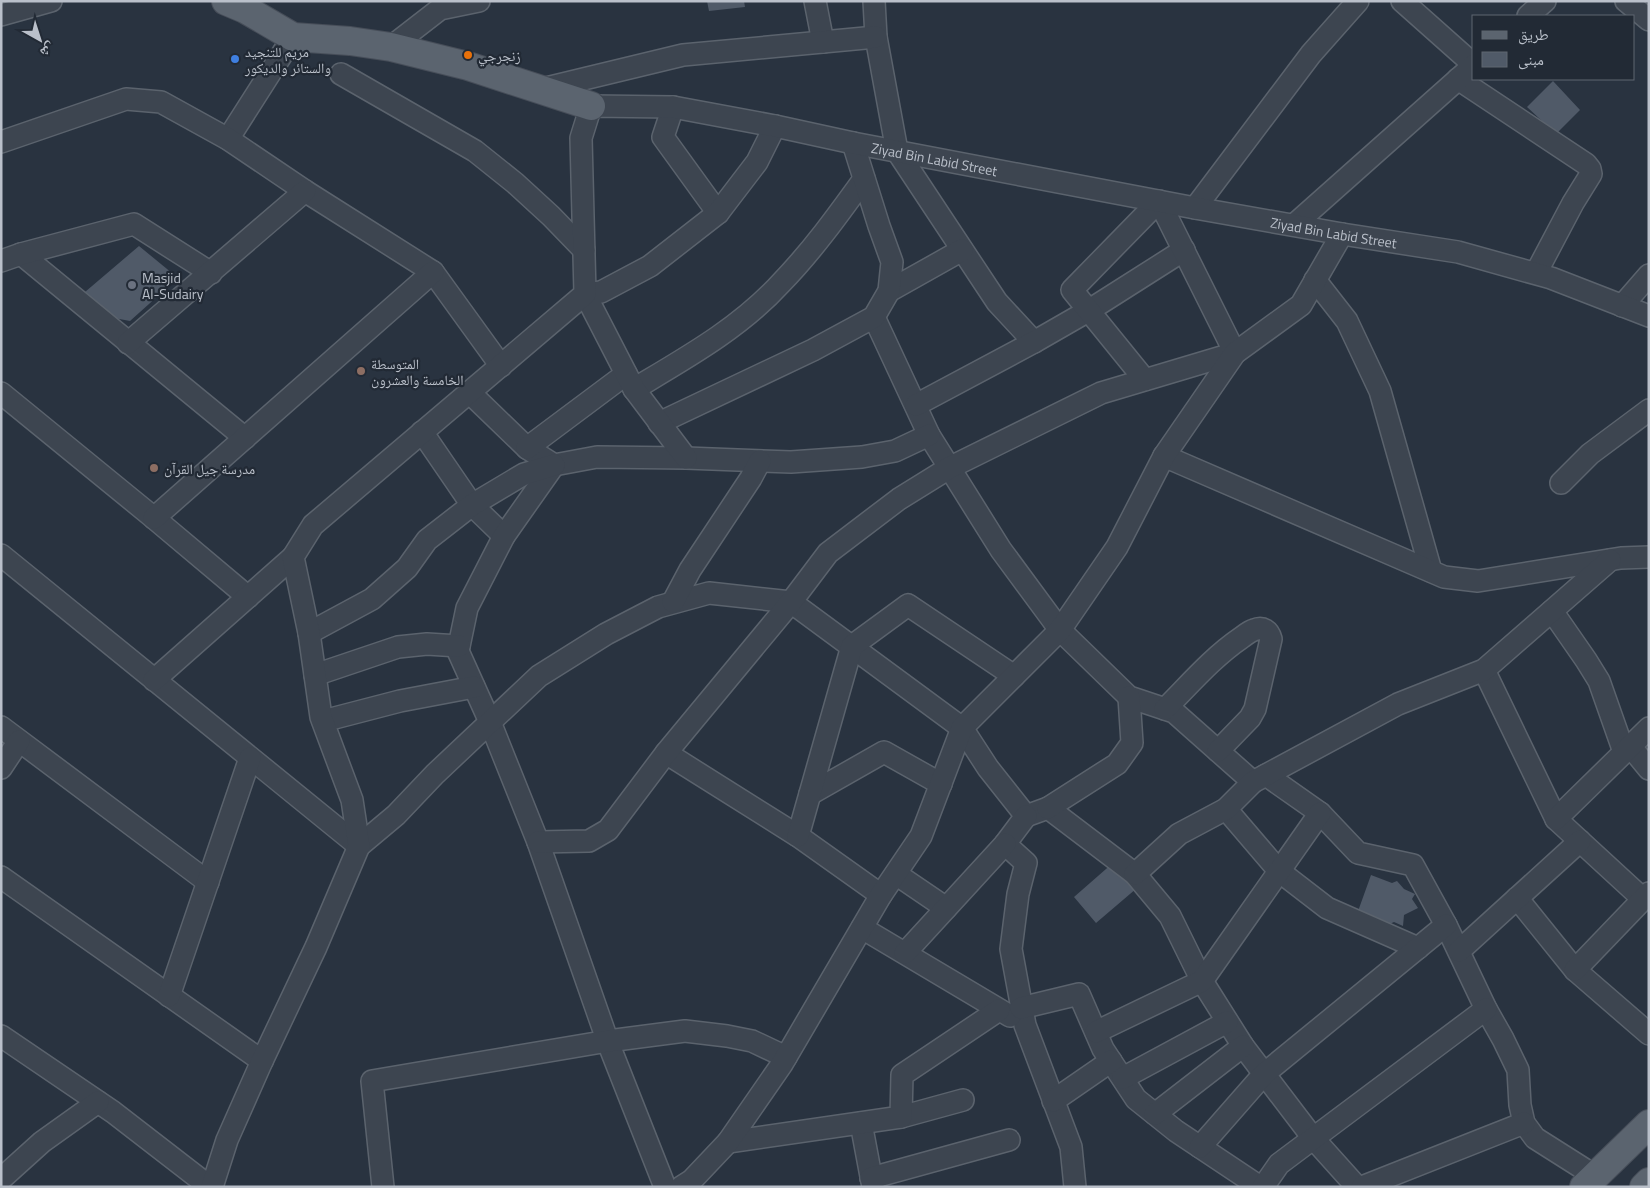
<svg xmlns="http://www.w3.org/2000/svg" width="1650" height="1188" font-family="'Titillium Web','Noto Naskh Arabic',sans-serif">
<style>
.building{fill:#505a68}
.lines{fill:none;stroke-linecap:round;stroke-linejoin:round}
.minor-casing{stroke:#5b636d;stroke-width:24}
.major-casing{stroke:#474e59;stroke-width:30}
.minor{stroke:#3d4550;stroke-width:21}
.major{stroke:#5b646f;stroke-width:28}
.food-dot{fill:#e8710a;stroke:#222a35;stroke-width:2}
.shop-dot{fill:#3f7fe0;stroke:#222a35;stroke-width:2}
.worship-dot{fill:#6b7280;stroke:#222a35;stroke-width:2}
.education-dot{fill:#8d6e63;stroke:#222a35;stroke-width:2}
.labels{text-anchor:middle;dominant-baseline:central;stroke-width:4.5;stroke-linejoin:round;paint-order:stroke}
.poi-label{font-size:14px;fill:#bac0ca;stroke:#222a35;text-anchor:start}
.street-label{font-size:14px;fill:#bac0ca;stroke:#222a35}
</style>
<rect width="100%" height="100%" fill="#293340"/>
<!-- building -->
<path class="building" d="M707 1H744L745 7 709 11Z
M1553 81 1580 110 1556 134 1527 107Z
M139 246 178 278 130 321 114 318 85 292Z
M1114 862 1137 888 1096 923 1074 897Z
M1371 875 1392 883 1397 881 1404 889 1415 894 1412 899 1418 908 1404 915 1403 926 1394 922 1383 927 1357 914Z"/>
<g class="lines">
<defs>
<g id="minor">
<path d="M815 1 823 42"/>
<path d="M874 1 876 37 897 151 997 302 1034 342"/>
<path d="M1402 1 1474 65"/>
<path d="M1626 1 1649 20"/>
<path d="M1 15 51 1"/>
<path d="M1528 16 1545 1"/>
<path d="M391 47 440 9 479 1"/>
<path d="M341 74 475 151 515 183 551 216 584 250"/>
<path d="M1458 79 1586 164 1590 169 1591 174 1573 203 1536 273"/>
<path d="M538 90 683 55 876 37"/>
<path d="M673 107 663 137 718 213"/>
<path d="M228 139 293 37"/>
<path d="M1 142 126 99 161 102 228 139 305 191 433 272 501 366"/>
<path d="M1195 208 1311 54 1358 1"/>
<path d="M1294 225 1474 65"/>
<path d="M21 254 245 438"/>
<path d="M1 261 21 254 134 224 211 273"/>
<path d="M1315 280 1347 321 1380 391 1431 571"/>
<path d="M889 291 962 250"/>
<path d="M1622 306 1649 275"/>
<path d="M874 317 929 435 1001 550 1060 630 1129 697 1174 712 1253 782"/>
<path d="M128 343 305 191"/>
<path d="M634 389C686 358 740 328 781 283 812 251 838 215 864 179"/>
<path d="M469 392 527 448 554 465 597 457 686 458 791 462 862 457 895 451 929 435"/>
<path d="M1 393 154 518 248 597"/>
<path d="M916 405 1034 342 1088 311 1184 250"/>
<path d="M659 423 813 350 874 317 889 291 892 262 879 226 853 143"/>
<path d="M422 432 472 505 504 536"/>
<path d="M527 448 626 374"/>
<path d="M1164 456 1444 577 1478 581 1621 558 1649 557"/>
<path d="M686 458 634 389 585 294 601 292 650 266 718 213 757 162 775 126"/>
<path d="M554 465 504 536 467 608 458 651 490 722 538 842 609 1045 665 1187"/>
<path d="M1561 483 1590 454 1649 410"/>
<path d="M154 518 433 272"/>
<path d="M1 555 359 846 396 815 435 774 539 676 606 634 658 607 709 593 791 602 962 728 988 768 1026 816 1048 808 1135 874 1170 916 1202 981 1243 1046 1313 1138 1357 1187"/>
<path d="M673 602 690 570 751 478 760 461"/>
<path d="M1552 611 1586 660 1599 681 1624 752"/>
<path d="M309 633 372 599 407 568 427 540 472 505 524 474 554 465"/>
<path d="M1484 670 1556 819 1643 899"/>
<path d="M315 675 398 647 427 644 459 646"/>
<path d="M154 680 293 557"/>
<path d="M1165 709C1189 685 1213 657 1241 638 1245 635 1250 631 1254 630 1263 626 1269 631 1271 639L1255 709 1250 718 1218 751"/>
<path d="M323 721 400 701 474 687"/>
<path d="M1 727 208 882"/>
<path d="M1630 746 1649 769"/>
<path d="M666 753 798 836 881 895"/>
<path d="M1 768 19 741"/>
<path d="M1266 775 1320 813 1358 853 1413 865 1446 925 1486 1009 1503 1039 1518 1070 1520 1105 1524 1123 1535 1138 1595 1176"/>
<path d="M810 794 884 752 941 784"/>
<path d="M1048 808 1117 764 1132 743 1129 697"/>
<path d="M1226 809 1279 871 1327 908 1418 948"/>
<path d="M1026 816 1005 844 1026 863 1018 894 1011 949 1025 1025 1071 1147 1075 1187"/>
<path d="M1556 819 1649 728"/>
<path d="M798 836 852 646 908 605 1014 676"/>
<path d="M538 842 589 841 608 830 666 753 791 602 828 553 899 499 949 468 1101 393 1235 353 1159 201 1072 290 1145 380"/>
<path d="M896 874 946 908"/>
<path d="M1135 874 1179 834 1226 809 1253 782 1398 704 1484 670 1610 560"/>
<path d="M1 877 262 1061"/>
<path d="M1517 898 1575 970 1649 1034"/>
<path d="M862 928 1010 1016"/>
<path d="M1459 951 1580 841"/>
<path d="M905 953 1005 844"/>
<path d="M1575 970 1649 893"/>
<path d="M169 996 250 758"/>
<path d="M1021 1008 1079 994 1103 1049 1136 1099 1176 1131 1260 1187"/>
<path d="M1096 1032 1202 981 1320 813"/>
<path d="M1 1036 113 1112 210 1187"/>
<path d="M1123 1078 1227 1022"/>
<path d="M1053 1101 1111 1061"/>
<path d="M1155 1114 1243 1046"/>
<path d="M901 1117 963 1100"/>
<path d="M861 1123 873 1187"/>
<path d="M728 1142 901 1117 902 1075 999 1010"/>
<path d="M1200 1147 1264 1074 1446 925"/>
<path d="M871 1178 1009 1140"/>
<path d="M1 1179 42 1142 98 1102"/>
<path id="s1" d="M212 1187 227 1140 262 1061 316 947 359 846 352 800 321 717 309 633 293 557 313 525 585 294 581 138 591 106 673 107 775 126 853 143 1195 208 1342 234 1458 252 1551 278 1649 316"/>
<path d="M383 1187 372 1081 608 1041 685 1031 727 1036 752 1041 786 1057"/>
<path d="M681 1187 692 1180 728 1142 782 1064 881 895 921 836 962 728 1060 630 1117 547 1164 456 1235 353 1301 305 1342 234"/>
<path d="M1263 1187 1279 1164 1486 1009"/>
<path d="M1362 1187 1524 1123"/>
</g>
<path id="major" d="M226 1 245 9 293 37 350 41 391 47 468 66 591 106
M1584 1187 1649 1124
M1644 1187 1649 1182"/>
</defs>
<!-- minor casing -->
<use href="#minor" class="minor-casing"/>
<!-- major casing -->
<use href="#major" class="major-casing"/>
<!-- minor -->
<use href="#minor" class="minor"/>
<!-- major -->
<use href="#major" class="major"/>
</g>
<!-- markers -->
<circle class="food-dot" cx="468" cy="55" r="5"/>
<circle class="shop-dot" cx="235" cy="59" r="5"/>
<circle class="worship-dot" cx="132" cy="285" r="5"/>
<g class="education-dot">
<circle cx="361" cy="371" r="5"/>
<circle cx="154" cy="468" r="5"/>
</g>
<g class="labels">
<!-- poi labels -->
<g class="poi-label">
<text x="245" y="51">مريم للتنجيد<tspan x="245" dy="16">والستائر والديكور</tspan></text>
<text x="478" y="55">زنجرجي</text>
<text x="142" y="277">Masjid<tspan x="142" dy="16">Al-Sudairy</tspan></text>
<text x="371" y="363">المتوسطة<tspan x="371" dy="16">الخامسة والعشرون</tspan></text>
<text x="164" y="468">مدرسة جيل القرآن</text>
</g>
<!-- street labels -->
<g class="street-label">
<text stroke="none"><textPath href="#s1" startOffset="1602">Ziyad Bin Labid Street</textPath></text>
<text stroke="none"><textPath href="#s1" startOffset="2008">Ziyad Bin Labid Street</textPath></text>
</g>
</g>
<!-- border -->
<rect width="1650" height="1188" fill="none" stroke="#bac0ca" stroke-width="5"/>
<!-- legend -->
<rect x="1472" y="15" width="162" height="65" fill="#222a35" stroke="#5f6671"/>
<rect x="1482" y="31" width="25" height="8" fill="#5b646f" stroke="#5f6671"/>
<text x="1518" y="40" font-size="15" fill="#bac0ca">طريق</text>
<rect x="1482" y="52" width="25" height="15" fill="#505a68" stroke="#5f6671"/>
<text x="1518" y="65" font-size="15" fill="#bac0ca">مبنى</text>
<!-- north arrow -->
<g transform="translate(40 40) rotate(141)" stroke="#222a35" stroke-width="4" paint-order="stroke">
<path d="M0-4L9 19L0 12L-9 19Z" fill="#bac0ca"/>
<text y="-8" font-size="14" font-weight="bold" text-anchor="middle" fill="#bac0ca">ش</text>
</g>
</svg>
